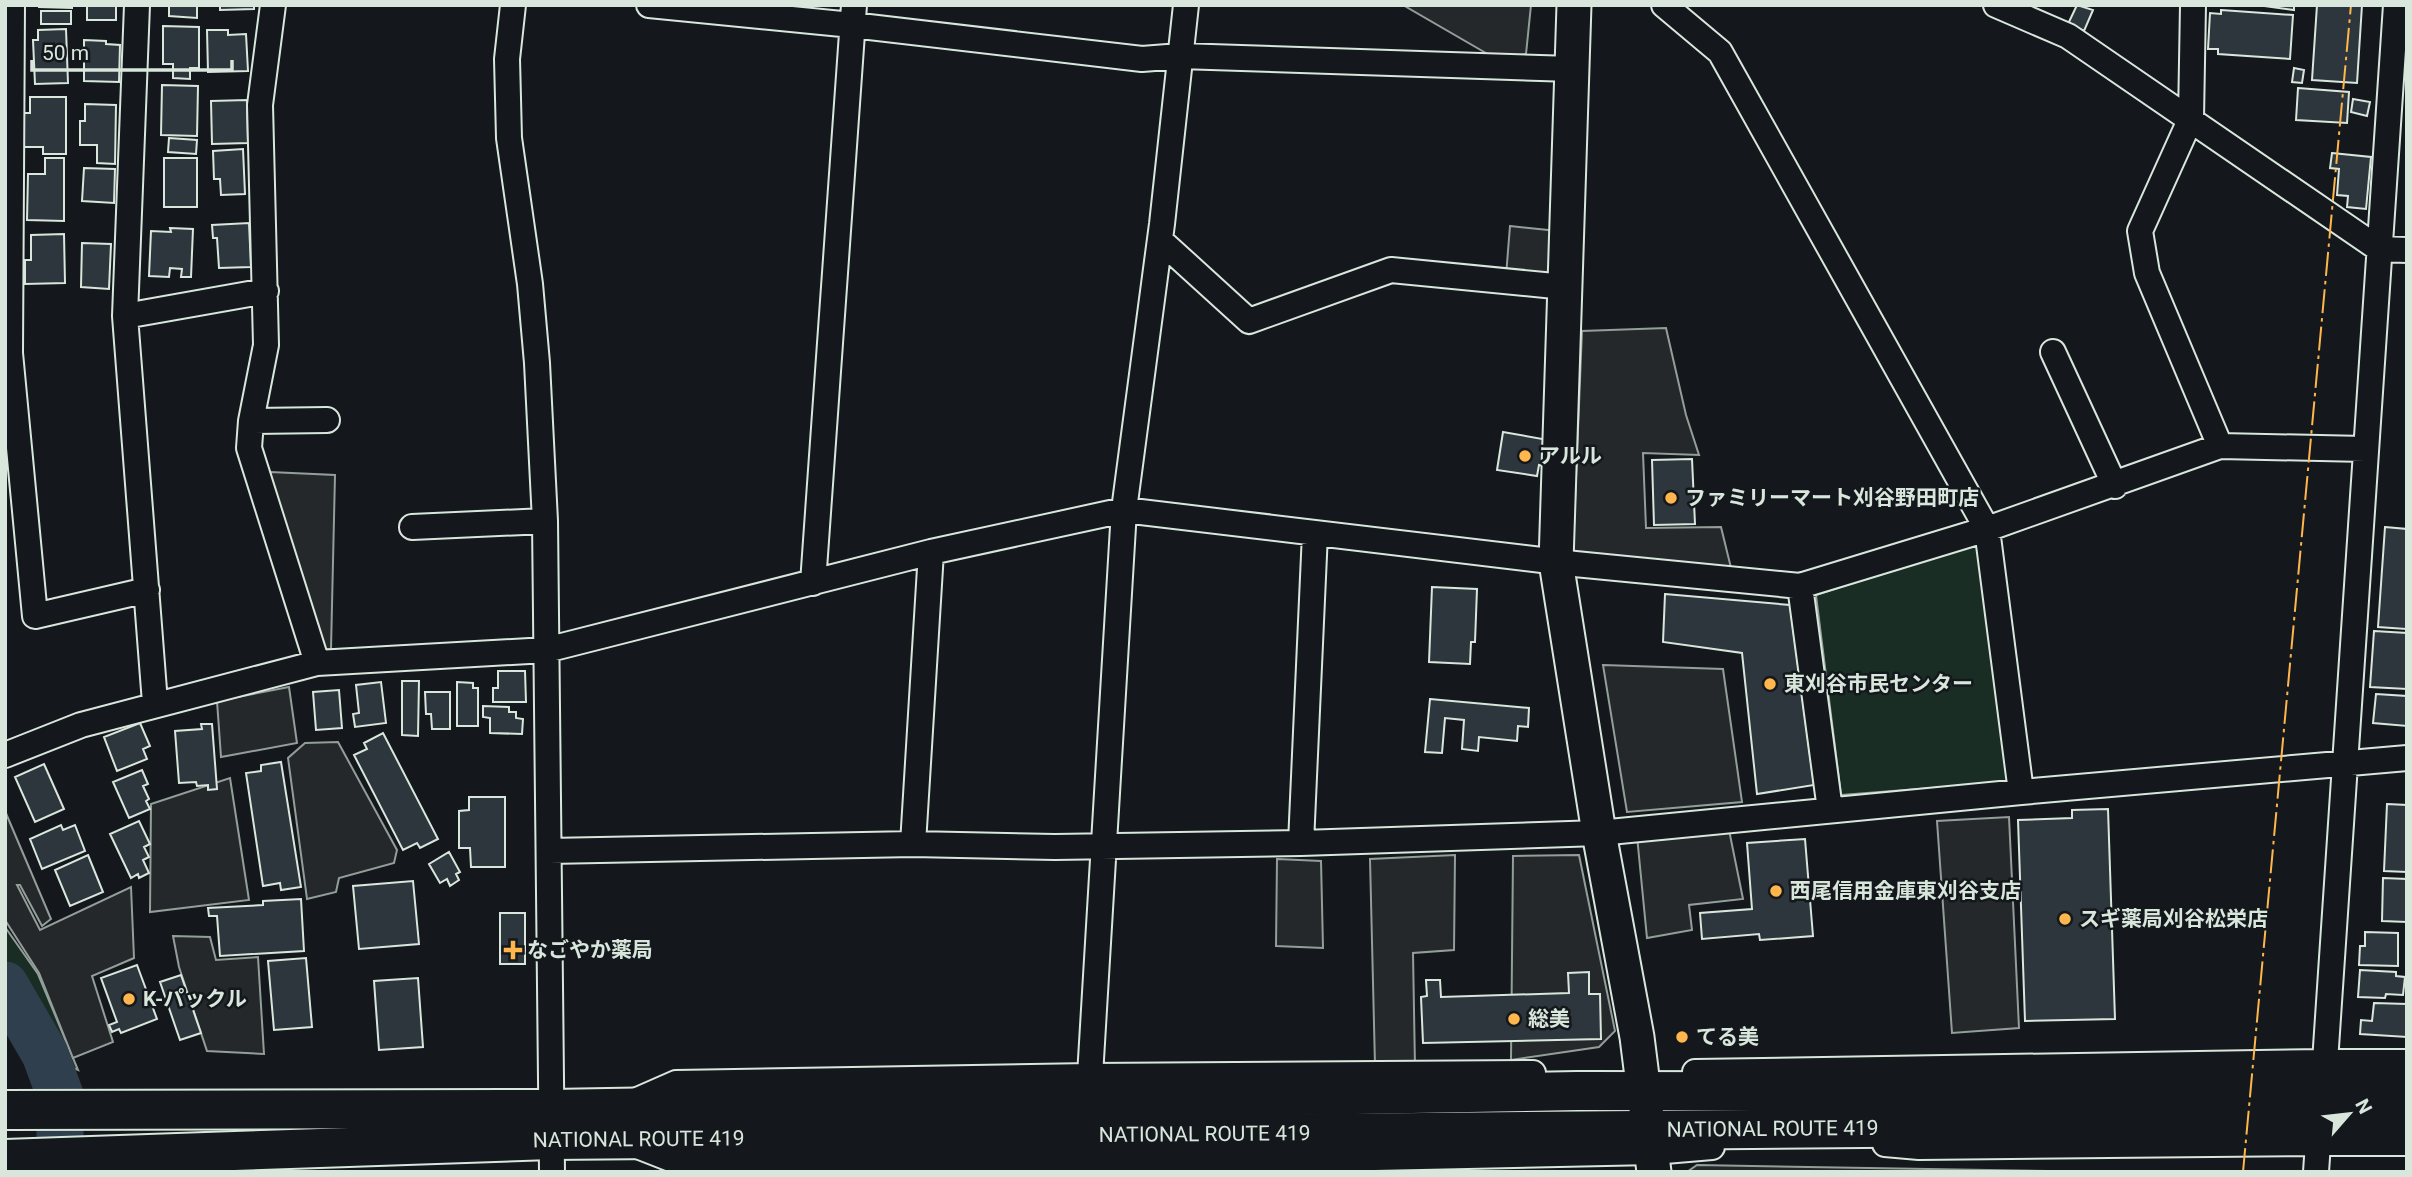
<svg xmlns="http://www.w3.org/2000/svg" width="2412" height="1177" font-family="Roboto,'Noto Sans JP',sans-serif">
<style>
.green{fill:#1a2d24;stroke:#939e99;stroke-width:2}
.parking{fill:#24282b;stroke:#939e99;stroke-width:2}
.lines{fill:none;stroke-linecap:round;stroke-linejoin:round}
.river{stroke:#2f3f4d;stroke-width:47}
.building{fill:#2c363c;stroke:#d8e6dc;stroke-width:2}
.street-casing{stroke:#d8e6dc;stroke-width:28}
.secondary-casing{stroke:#d8e6dc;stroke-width:37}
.highway-casing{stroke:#d8e6dc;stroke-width:42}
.street{stroke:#14181c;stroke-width:24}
.secondary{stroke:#14181c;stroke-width:33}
.highway{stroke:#14181c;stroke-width:38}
.power{stroke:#ffb74d;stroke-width:2;stroke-dasharray:24 5 3.5 5;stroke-linecap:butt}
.poi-dot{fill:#ffb74d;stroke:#14181c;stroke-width:2.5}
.labels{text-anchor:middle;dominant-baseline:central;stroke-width:5;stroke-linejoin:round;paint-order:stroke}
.poi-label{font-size:21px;font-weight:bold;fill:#d8e6dc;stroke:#14181c;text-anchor:start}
.street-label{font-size:21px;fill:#d8e6dc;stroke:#14181c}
</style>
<rect width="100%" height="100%" fill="#14181c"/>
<!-- green -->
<path class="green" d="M1977 543 2009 782 1841 795 1816 595Z
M5 927 38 974 78 1070 53 1060 5 977Z"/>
<!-- parking -->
<path class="parking" d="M1403 5H1531L1526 54 1498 60Z
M1510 226 1567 232 1565 281 1506 276Z
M1666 328 1686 415 1699 455 1643 453 1646 528 1721 527 1732 572 1573 552 1582 331Z
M270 472 335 475 331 649 322 650Z
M1603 665 1723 669 1742 802 1627 812Z
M289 687 297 743 221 757 217 701Z
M338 742 397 850 394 863 339 878 336 892 307 899 288 758 305 743Z
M230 778 249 900 150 912 151 804Z
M5 811 51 919 42 926 20 885H17L40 930 131 887 134 958 92 976 113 1042 73 1058 39 973 5 920Z
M2009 817 2019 1028 1952 1033 1937 821Z
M1729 830 1743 899 1689 905 1692 930 1647 938 1637 836Z
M1455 855 1454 950 1413 953 1415 1067 1375 1065 1370 859Z
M1579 855 1615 1031 1599 1047 1511 1060 1513 856Z
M1277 859 1321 861 1323 948 1276 946Z
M173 936 210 937 216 960 258 957 264 1054 207 1051 179 967Z
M1697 1165 2108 1172H1687Z"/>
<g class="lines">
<!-- river -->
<path class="river" d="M5 985 45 1054 60 1095V1172"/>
</g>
<!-- building -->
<path class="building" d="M39 5H72V8L39 7Z
M87 5H116V20H87Z
M169 5H197V18L169 16Z
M220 5H254V9L220 10Z
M2077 5 2093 10 2084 31 2068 24Z
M2257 5H2294V10Z
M2317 5H2362L2357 83 2312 80Z
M2221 10 2293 15 2290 59 2218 54V49H2208L2210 13 2221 14Z
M41 11H71V24H41Z
M163 26 199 27V68H190V79L173 78V64H163Z
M66 29 68 83 35 84 33 40H38V30Z
M207 30H228V35L246 34 248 71 208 72Z
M84 40 106 41V44L120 45 119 82 84 81Z
M2294 68 2304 70 2302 83 2292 82Z
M162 85 198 86 197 136 161 135Z
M2298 88 2349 92 2347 123 2296 120Z
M30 97H66V154H43V147H24V113H30Z
M2353 99 2370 102 2367 116 2351 112Z
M247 100 248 143 212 144 211 101Z
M85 104 116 105 115 164 97 163V145H80V121H85Z
M169 138 197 140 196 154 168 152Z
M243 149 245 194 221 195 220 179H214L213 151Z
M2332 153 2371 157 2366 209 2347 207 2348 196 2337 195 2339 169 2330 168Z
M45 158H64V221L27 220 28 174H45Z
M164 158H197V207H164Z
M84 168 115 169 114 203 82 201Z
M249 223 251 267 219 268 217 238H213L212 225Z
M170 228 193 229 191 277H181L182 269 170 268 169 277 149 276 151 231 171 232Z
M64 234 65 283 25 284V260H31V235Z
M82 243 111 244 109 289 81 287Z
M1503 432 1548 440 1544 466 1539 465 1537 476 1497 470Z
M1692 459 1695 524 1654 525 1652 460Z
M2385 527 2407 529 2406 629 2378 627Z
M1432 587 1477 589 1475 642H1471L1470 664 1429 662Z
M1665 594 1790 605 1814 785 1757 794 1742 653 1663 642Z
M2374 631 2407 633V689L2370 687Z
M498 671H525L526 702H493V688H498Z
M402 681H419L418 736 402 735Z
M381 682 386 723 355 727 353 714 359 713 356 685Z
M457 682 473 683V688H478V726H457Z
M339 690 342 728 316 730 313 692Z
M425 692H450V729H432L431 714H426Z
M2376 694 2407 696V726L2373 723Z
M1430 699 1529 708 1528 727 1518 726 1517 741 1479 737 1478 751 1462 749 1464 720 1445 718 1442 753 1425 752Z
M483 706 509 707V712H516V718L523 719 522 734 490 733V718L483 717Z
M140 723 150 746 143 749 147 759 117 771 104 737Z
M201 724H212L217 789 208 790V785L197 786 196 782 179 783 175 731 202 729Z
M383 733 438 839 420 848 417 843 403 850 354 755 367 749 364 743Z
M281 762 301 887 281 890 280 883 263 886 246 773 261 771V765Z
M44 764 64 809 35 822 15 777Z
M142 770 148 784 143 786 149 799 146 801 150 809 129 818 113 782Z
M469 797H505V867H471L470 848H459V811L469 810Z
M2387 804 2407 805V872L2384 871Z
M2108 809 2115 1019 2025 1021 2018 820 2072 818V810Z
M139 821 150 844 144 847 149 857 143 860 149 873 139 878 138 874 131 878 110 834Z
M61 825 63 830 75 825 85 851 42 869 30 839Z
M1805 839 1813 936 1760 940 1759 934 1702 939 1700 913 1752 909 1747 843Z
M449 852 460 872 456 874 459 880 450 886 447 879 440 883 429 864Z
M88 855 103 892 70 906 55 870Z
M2383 878 2407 879V922L2382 921Z
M413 881 419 944 359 949 353 886Z
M301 899 304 951 220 956 217 916H209L208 908 263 905V901Z
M500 913H525V964H500Z
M2365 932 2398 933V966L2359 965 2360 946H2365Z
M306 958 312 1027 274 1030 268 961Z
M137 965 157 1019 121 1033 119 1029 112 1032 109 1025 117 1022 101 978Z
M2360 970 2396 972V976L2405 977 2403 995 2386 994 2385 998 2358 997Z
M1589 972V994H1600L1601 1039 1423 1043 1421 997 1427 996 1426 980H1440L1441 997 1569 993 1568 973Z
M181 975 201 1033 180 1040 160 982Z
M418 978 423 1047 379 1050 374 981Z
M2374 1003 2407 1004V1037L2360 1034 2361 1020 2372 1021Z"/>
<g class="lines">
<defs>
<path id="street" d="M12 5 10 353 35 616 147 590
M137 5 125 316 155 703
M273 5 260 105 266 345 251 421 249 448 317 663
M513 5 507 59 509 138 530 284 537 363 545 521 552 1172
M649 5 852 25 1142 59 1180 56 1572 69
M1664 5 1720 52 1987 529 2021 792
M1996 5 2068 36 2379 249 2407 250
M2193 5 2191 118 2140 231 2147 273 2220 446
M2396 5 2325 1062H2407
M1160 240 1249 321 1391 270 1565 287
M125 316 266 291
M2053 352 2115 486
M251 421 327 420
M412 527 545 521
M813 583 854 5
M1800 586 1830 810
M5 755 81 725 317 663 546 650 931 552 1124 510 1575 564 1800 586 1987 529 2220 446 2365 449
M1301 843 1315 533
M913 844 931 552
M549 851 913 844 1055 847 1301 843 1599 833 2021 792 2407 758
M1695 1072 2325 1062
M1090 1076 1124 510 1162 224 1186 5
M635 1101 676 1083 1090 1076 1533 1073
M1885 1144 1919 1147 2318 1143
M640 1147 686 1165 1090 1164 1653 1152 1712 1147
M2316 1172 2318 1143H2407"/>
<path id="secondary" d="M1574 5 1556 562 1599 833 1637 1037 1654 1172"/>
<g id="highway">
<path d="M5 1110 551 1109 1577 1091 2407 1092"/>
<path id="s1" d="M5 1159 551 1140 2407 1123"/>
</g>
</defs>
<!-- street casing -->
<use href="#street" class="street-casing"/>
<!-- secondary casing -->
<use href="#secondary" class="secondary-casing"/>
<!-- highway casing -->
<use href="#highway" class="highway-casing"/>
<!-- street -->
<use href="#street" class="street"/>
<!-- secondary -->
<use href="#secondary" class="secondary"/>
<!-- highway -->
<use href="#highway" class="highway"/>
<!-- power -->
<path class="power" d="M2243 1172 2351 5"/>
</g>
<!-- markers -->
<g class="poi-dot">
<circle cx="1525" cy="456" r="7"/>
<circle cx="1671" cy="498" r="7"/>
<circle cx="1770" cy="684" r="7"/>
<circle cx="1776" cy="891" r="7"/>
<circle cx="2065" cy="919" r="7"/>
<path d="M509.5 939.5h7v7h7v7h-7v7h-7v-7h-7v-7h7z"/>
<circle cx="129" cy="999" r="7"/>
<circle cx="1514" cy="1019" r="7"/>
<circle cx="1682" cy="1037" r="7"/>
</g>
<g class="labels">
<!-- poi labels -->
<g class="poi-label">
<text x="1539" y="456">アルル</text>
<text x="1685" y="498">ファミリーマート刈谷野田町店</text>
<text x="1784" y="684">東刈谷市民センター</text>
<text x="1790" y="891">西尾信用金庫東刈谷支店</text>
<text x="2079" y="919">スギ薬局刈谷松栄店</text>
<text x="527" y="950">なごやか薬局</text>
<text x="143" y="999">K-パックル</text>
<text x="1528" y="1019">総美</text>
<text x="1696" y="1037">てる美</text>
</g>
<!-- street labels -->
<g class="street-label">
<text stroke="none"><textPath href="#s1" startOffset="1768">NATIONAL ROUTE 419</textPath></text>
<text stroke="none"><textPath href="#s1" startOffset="1200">NATIONAL ROUTE 419</textPath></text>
<text stroke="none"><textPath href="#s1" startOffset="634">NATIONAL ROUTE 419</textPath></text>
</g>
</g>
<!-- border -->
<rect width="2412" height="1177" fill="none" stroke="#d8e6dc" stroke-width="14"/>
<!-- north arrow -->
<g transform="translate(2349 1114) rotate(62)" stroke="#14181c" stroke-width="5" paint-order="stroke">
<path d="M0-5L12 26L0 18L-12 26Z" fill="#d8e6dc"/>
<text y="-10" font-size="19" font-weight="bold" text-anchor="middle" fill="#d8e6dc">N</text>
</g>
<!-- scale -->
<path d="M32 60v10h200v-10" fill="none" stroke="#d8e6dc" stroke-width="3.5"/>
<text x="42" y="60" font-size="21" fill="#d8e6dc" stroke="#14181c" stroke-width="5" paint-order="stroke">50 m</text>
</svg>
